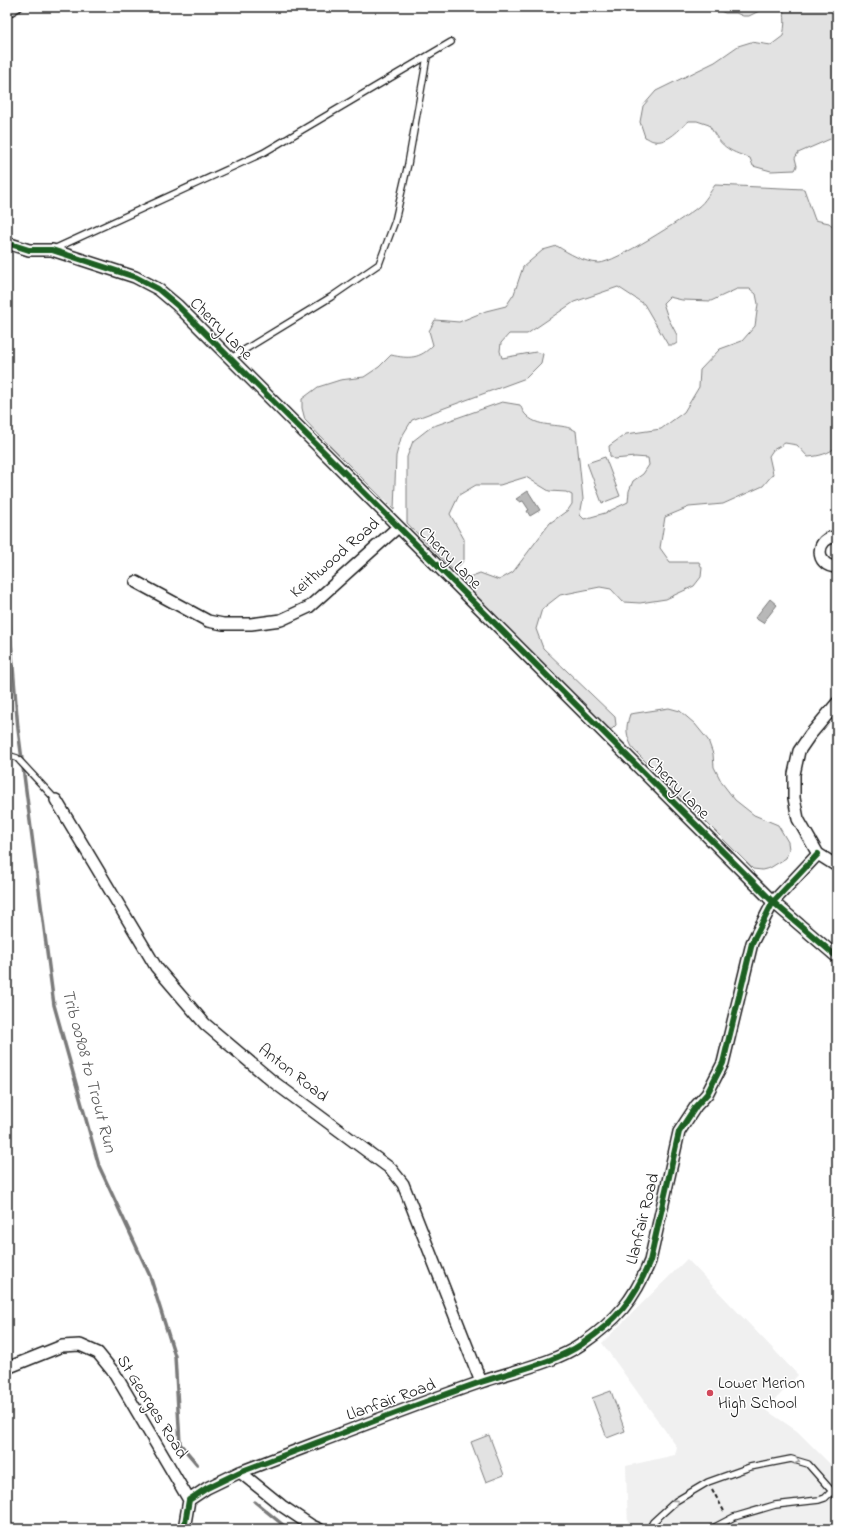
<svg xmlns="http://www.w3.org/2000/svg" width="844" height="1536" font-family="'Indie Flower',sans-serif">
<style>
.built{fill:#f0f0f0}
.green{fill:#e2e2e2;stroke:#7f7f7f}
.water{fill:#b8b8b8;stroke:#7a7a7a}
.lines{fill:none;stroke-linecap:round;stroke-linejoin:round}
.stream{stroke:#7a7a7a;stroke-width:3.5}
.lane-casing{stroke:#1c1c1c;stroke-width:8}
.street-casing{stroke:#1c1c1c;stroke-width:14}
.path{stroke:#1c1c1c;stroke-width:2;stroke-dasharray:4 3;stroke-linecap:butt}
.lane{stroke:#fff;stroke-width:5.5}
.street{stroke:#fff;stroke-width:11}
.cycleway-casing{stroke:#fff;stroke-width:8}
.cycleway{stroke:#1b5e20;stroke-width:6}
.oneway{stroke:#999}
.poi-dot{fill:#d1495b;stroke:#fff;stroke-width:1.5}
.labels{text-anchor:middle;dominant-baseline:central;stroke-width:3;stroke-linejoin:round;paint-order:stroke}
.street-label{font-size:17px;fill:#1c1c1c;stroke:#fff}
.poi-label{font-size:17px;fill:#1c1c1c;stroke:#fff;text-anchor:start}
.water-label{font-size:18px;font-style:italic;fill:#5a5a5a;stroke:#fff}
</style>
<rect width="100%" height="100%" fill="#fff"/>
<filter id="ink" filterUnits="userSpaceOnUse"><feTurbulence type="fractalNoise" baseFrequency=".025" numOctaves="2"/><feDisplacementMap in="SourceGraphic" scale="8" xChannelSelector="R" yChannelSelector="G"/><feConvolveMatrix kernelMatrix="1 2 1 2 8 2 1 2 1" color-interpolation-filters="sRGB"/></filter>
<g filter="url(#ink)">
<!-- built -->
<path class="built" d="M687 1259 798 1375 766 1410 797 1431 837 1471V1529H628L626 1466 675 1455 677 1447 602 1343Z"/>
<!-- green -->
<path class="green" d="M720 7H767L749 16H743L736 13H725L720 11Z
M782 7H837V136L798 153 795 158 797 166 795 170 771 171 753 166 750 158C726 150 722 147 709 125L697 121H689C680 128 668 144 654 141 651 141 648 138 645 137L640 122 643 106 656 91 715 62 738 46 751 42 771 45 783 36C785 26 786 16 782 7Z
M715 185 804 189 815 220 829 223 837 230V446C829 454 819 456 808 457L797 445 785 443 773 450 769 456 773 474 763 486 723 504 689 507 665 517 660 548 670 562H699L702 568 701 577 694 586 666 599 640 603 623 602 611 589 600 587 560 595 542 609 536 629 543 648 615 717 616 725 612 729 607 730 463 584 464 579 480 573 499 580 513 572 550 523 568 510 572 504V495L566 492 549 491 526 477 500 485H476L459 495 450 514 464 539V560L458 567 452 569 407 523V457L413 441 431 427 502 402 520 405C522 409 524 414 527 416 540 429 562 422 576 431L583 499 580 515 584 519 605 513 628 502 629 491 633 481 643 474 649 465 648 458 635 457 614 459 610 456 609 446 626 434 661 429 684 412 699 387 700 370 720 349 742 341 755 326 758 304 756 294 750 289H737L711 301 682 300 669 297 663 303 668 318 677 335V343L674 345H668L644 304 618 287 574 302 527 334H509L501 343 500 351 502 358 536 352 543 354 541 363 526 378 412 420 401 438 396 456 394 510 320 436 305 420 302 408V399L318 387 340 380 364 377 379 367 391 355C409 359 420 359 433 345L429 331 435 320 459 322 486 311 506 306 514 294 523 267 543 250 557 246C570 254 583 262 599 263 614 263 685 218 698 207 705 202 710 192 715 185Z
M605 457 620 496 602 503 587 463Z
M669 708 680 711 695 724 708 740 713 754 714 767 722 783 735 800 754 815 778 825 788 842 789 849 786 858 770 868 762 870 753 869 633 749C626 735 625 729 630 714Z
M611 1391 625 1431 607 1438 592 1398Z
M489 1435 504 1475 486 1482 471 1442Z"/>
<!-- water -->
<path class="water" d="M528 491 540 510 530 516 527 511 529 510 523 501 520 502 516 499Z
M770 599 777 605 763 623 755 618Z"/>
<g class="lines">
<!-- stream -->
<path class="stream" d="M7 593 18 729 54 1005 99 1166 150 1276 175 1356 180 1444 197 1464
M255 1502 288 1529"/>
<defs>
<path id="lane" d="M7 15 20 7
M54 249 263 153 451 42
M231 358 331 297 379 264 395 221 408 164 427 57
M7 755 17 758 56 800
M649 1529 653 1522 676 1501 708 1482 750 1467 791 1459 808 1464 837 1497
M711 1529 734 1517 775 1505 819 1500 825 1498 832 1491"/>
<path id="street" d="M7 243 29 250H52L135 277 158 289 177 305 773 902 837 957
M837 537C815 536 814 567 837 567
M136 582 208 621 223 624H251L281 620 309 607 398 527
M837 703 810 735 799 751 794 774V798L798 819 818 854 837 866
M56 800 156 967 205 1024 271 1080 391 1169 403 1184 481 1382
M7 1368 62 1346 80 1345 98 1353 115 1374 189 1500
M240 1472 282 1506 312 1526 319 1529
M184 1529 189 1500 207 1488 240 1472C320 1442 400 1410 481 1382 513 1371 554 1363 582 1344 617 1320 634 1300 650 1261L679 1132 696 1106 707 1094 723 1063 752 943 773 902 818 854"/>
</defs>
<!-- lane casing -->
<use href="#lane" class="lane-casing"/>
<!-- street casing -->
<use href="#street" class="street-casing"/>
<!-- path -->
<path class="path" d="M712 1489 725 1513"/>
<!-- lane -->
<use href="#lane" class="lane"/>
<!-- street -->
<use href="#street" class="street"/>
<defs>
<path id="cycleway" d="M7 243 29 250H52L135 277 158 289 177 305 773 902 837 957
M184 1529 189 1500 207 1488 240 1472C320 1442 400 1410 481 1382 513 1371 554 1363 582 1344 617 1320 634 1300 650 1261L679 1132 696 1106 707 1094 723 1063 752 943 773 902 818 854"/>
</defs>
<!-- cycleway casing -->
<use href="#cycleway" class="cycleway-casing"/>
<!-- cycleway -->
<use href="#cycleway" class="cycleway"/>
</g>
<!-- one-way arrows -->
<defs><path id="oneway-chevron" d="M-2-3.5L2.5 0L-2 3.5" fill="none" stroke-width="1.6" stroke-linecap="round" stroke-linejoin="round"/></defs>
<g class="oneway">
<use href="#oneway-chevron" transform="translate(797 1461) rotate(13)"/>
<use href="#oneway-chevron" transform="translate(676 1502) rotate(-36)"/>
</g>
</g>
<!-- markers -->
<circle class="poi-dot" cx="710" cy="1393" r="4"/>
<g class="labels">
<!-- street labels -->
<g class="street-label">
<text transform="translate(221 329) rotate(45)">Cherry Lane</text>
<text transform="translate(335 558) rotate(-41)">Keithwood Road</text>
<text transform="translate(450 558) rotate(45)">Cherry Lane</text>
<text transform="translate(678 788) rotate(45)">Cherry Lane</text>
<text transform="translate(293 1073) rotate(38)">Anton Road</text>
<text transform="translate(643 1219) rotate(-76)">Llanfair Road</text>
<text transform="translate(391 1400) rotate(-20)">Llanfair Road</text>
<text transform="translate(152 1407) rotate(58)">St Georges Road</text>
</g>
<!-- poi labels -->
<g class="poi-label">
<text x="718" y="1383">Lower Merion<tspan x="718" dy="20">High School</tspan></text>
</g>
<!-- water labels -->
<g class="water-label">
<text transform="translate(88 1071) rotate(75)">Trib 00908 to Trout Run</text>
</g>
</g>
<!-- margin -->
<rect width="844" height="1536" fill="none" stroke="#fff" stroke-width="24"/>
<rect x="12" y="12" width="820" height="1512" fill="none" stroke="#1c1c1c" stroke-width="1.5" filter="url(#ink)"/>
</svg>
